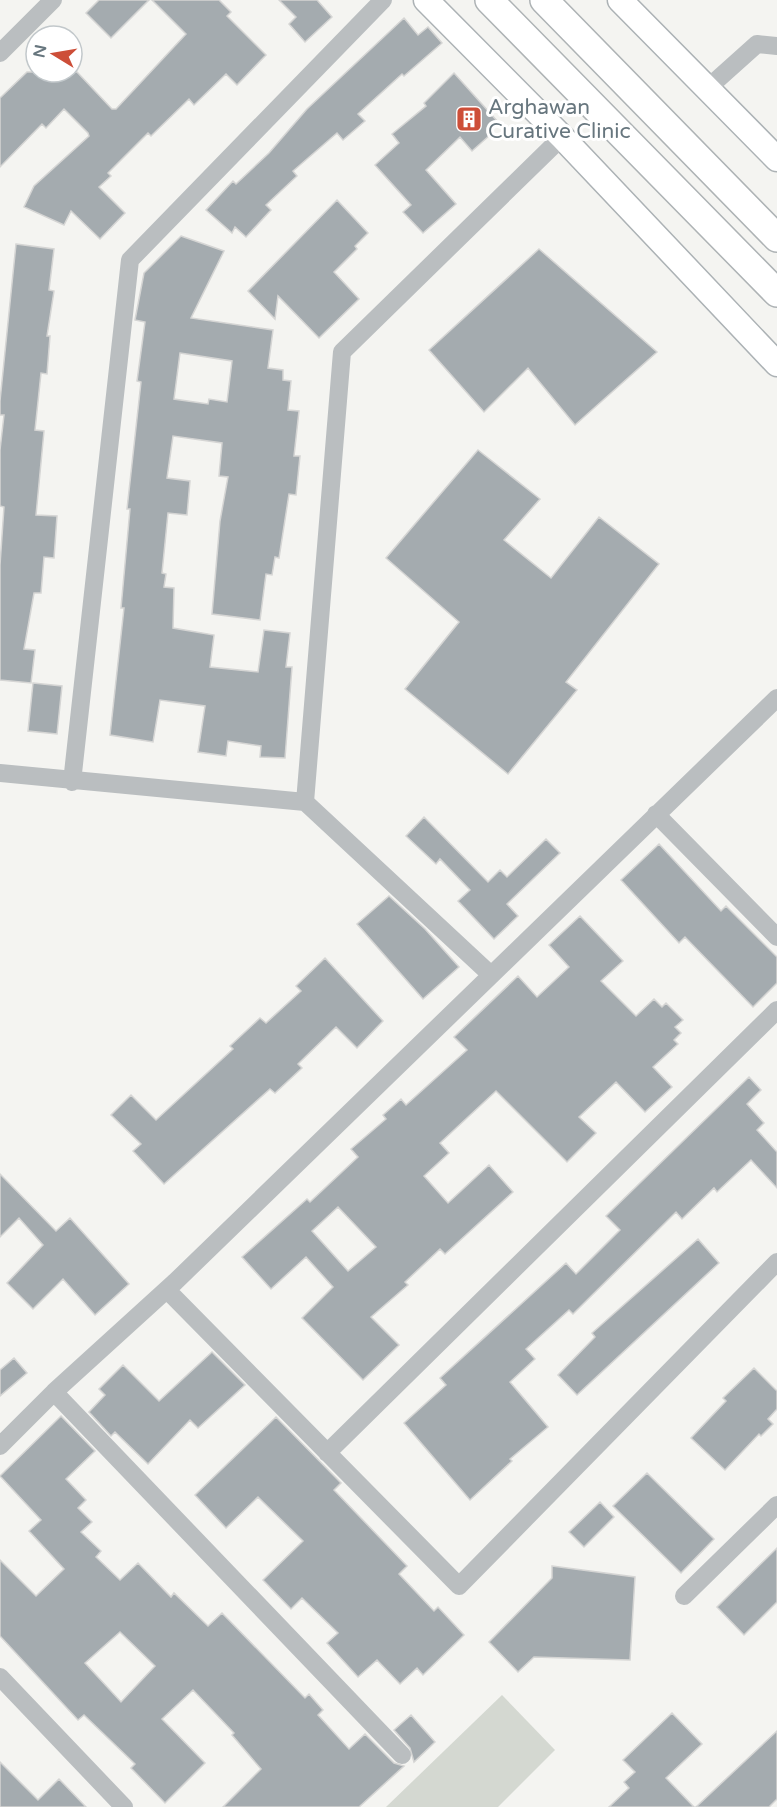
<svg xmlns="http://www.w3.org/2000/svg" width="777" height="1807" font-family="'Varela Round',sans-serif">
<style>
.green{fill:#d4d8d1}
.building{fill:#a4abaf;stroke:#d5d5d4;stroke-width:1.5;fill-rule:evenodd}
.lines{fill:none;stroke-linecap:round;stroke-linejoin:round}
.secondary-casing{stroke:#acb2b5;stroke-width:27}
.primary-casing{stroke:#aeb3b5;stroke-width:30}
.street{stroke:#babec0;stroke-width:18}
.secondary{stroke:#fff;stroke-width:24}
.primary{stroke:#fff;stroke-width:27}
.labels{text-anchor:middle;dominant-baseline:central;stroke-width:6;stroke-linejoin:round;paint-order:stroke}
.poi-label{font-size:21px;fill:#67767e;stroke:#fff;text-anchor:start}
</style>
<rect width="100%" height="100%" fill="#f4f4f1"/>
<!-- green -->
<path class="green" d="M502 1695 555 1750 498 1807H386Z"/>
<!-- building -->
<path class="building" d="M99 0H149L111 38 86 13Z
M152 0H219L231 12 227 16 266 55 237 85 226 74 194 105 189 99 151 136 148 133 108 173 111 176 99 187 125 213 100 239 71 211 64 225 24 207 34 186 89 136 88 133 64 109 46 128 42 124 0 167V98L27 72H77L112 109H116L186 34Z
M279 0H317L332 17 305 42 289 24 296 17Z
M404 18 418 35 428 27 442 43 404 76 402 74 358 114 365 121 343 140 337 133 293 171 297 176 266 205 271 210 246 237 235 227 232 233 206 210 233 181 236 184 269 153 307 109Z
M454 73 498 122 487 132 490 135 472 151 460 137 426 170 456 204 423 233 403 212 411 205 375 165 399 143 392 134 426 106 424 103Z
M337 200 368 233 355 246 357 249 334 272 359 299 319 338 278 296 275 319 248 291Z
M181 236 224 251 191 318 273 330 268 368 283 370V380L291 381 288 410 299 411 294 456H300L296 495 289 494 279 558 275 557 272 575 266 574 260 620 212 614 220 521 228 477 219 476 222 443 173 436 167 478 190 481 187 515 168 513 162 573 166 574 164 587 174 588 173 628 214 635 210 667 258 672 264 630 290 633 286 667H292L285 758 260 757 261 746 228 741 226 756 198 752 205 706 160 700 153 742 110 735 124 608H121L130 509H127L141 382 137 381 145 322 135 320 144 273ZM180 353 232 361 227 402 209 399 208 404 174 399Z
M16 244 54 249 49 290 54 291 47 336H50L47 374 41 373 35 430 44 431 36 515 57 516 54 558 44 557 41 593H34L24 649 35 650 31 683 0 680V565L4 507 0 506V450L4 415H0V401Z
M539 249 657 352 575 425 528 368 484 412 429 350Z
M478 450 540 499 504 540 551 578 599 517 659 564 566 682 577 690 508 774 405 689 459 622 386 558Z
M33 683 62 686 57 734 28 731Z
M424 817 488 882 500 870 507 877 546 839 560 853 507 904 518 916 494 939 458 901 470 890 440 859 436 864 406 836Z
M659 844 721 911 726 906 777 957V983L753 1007 685 937 679 943 621 880Z
M389 896 425 929 459 967 423 999 357 924Z
M580 916 623 961 601 981 636 1016 654 999 662 1007 666 1003 683 1020 675 1027 681 1033 674 1040 678 1044 653 1067 672 1087 645 1112 616 1082 579 1117 596 1133 567 1162 496 1091 440 1143 449 1153 424 1176 448 1203 489 1165 513 1192 445 1254 440 1249 405 1282 408 1285 371 1317 399 1345 363 1380 302 1318 333 1287 306 1257 271 1289 242 1257 307 1199 310 1202 358 1157 351 1149 386 1119 383 1115 401 1099 406 1105 467 1050 454 1037 518 976 537 997 569 967 549 945ZM338 1207 376 1247 348 1271 312 1231Z
M325 958 383 1021 357 1048 336 1027 298 1064 302 1068 275 1093 270 1089 164 1184 133 1151 141 1144 111 1115 131 1095 156 1120 233 1049 230 1046 260 1018 266 1023 301 991 296 986Z
M749 1077 761 1090 747 1104 764 1123 757 1130 777 1152V1188L751 1160 717 1192 714 1188 682 1219 676 1212 573 1314 569 1310 526 1349 535 1359 510 1382 548 1427 510 1459 512 1461 470 1500 404 1423 446 1385 440 1378 566 1263 576 1274 620 1230 606 1216Z
M0 1174 56 1231 70 1218 129 1284 95 1315 63 1279 33 1309 7 1283 43 1245 19 1218 0 1237Z
M698 1239 719 1263 577 1395 558 1375 595 1337 592 1333Z
M212 1352 245 1385 198 1428 190 1420 148 1464 115 1432 111 1436 89 1412 105 1395 99 1389 123 1365 159 1401Z
M14 1358 27 1373 0 1396V1370Z
M754 1368 777 1391V1409L768 1419 773 1424 761 1436 759 1434 725 1470 691 1438 726 1401 723 1398Z
M61 1416 95 1451 66 1479 86 1500 78 1508 92 1522 81 1532 101 1551 96 1557 120 1580 138 1563 171 1597 174 1593 208 1626 222 1613 305 1698 309 1694 323 1710 318 1715 349 1749 365 1734 394 1763 404 1766 359 1807H223L261 1769 232 1735 234 1733 193 1690 162 1719 205 1763 165 1803 131 1768 135 1764 84 1715 78 1720 0 1636V1560L36 1596 64 1569 29 1531 41 1520 0 1476ZM120 1632 155 1666 121 1702 85 1663Z
M276 1417 341 1483 334 1490 407 1566 399 1574 434 1611 438 1607 464 1635 423 1675 417 1668 400 1684 377 1660 358 1677 327 1643 338 1633 302 1598 291 1609 263 1580 303 1541 258 1497 226 1528 195 1495Z
M647 1473 714 1539 681 1573 613 1506Z
M600 1502 614 1517 584 1547 569 1532Z
M777 1548V1602L744 1635 717 1607Z
M552 1566 635 1577 630 1660 534 1657 518 1672 489 1642 552 1578Z
M672 1713 702 1744 666 1778 694 1807H609L629 1788 624 1782 635 1772 623 1760Z
M411 1715 435 1742 414 1762 410 1748 394 1730Z
M777 1731V1799L769 1807H696Z
M0 1762 38 1800 59 1779 86 1807H0Z"/>
<g class="lines">
<defs>
<path id="secondary" d="M426 0 562 137 777 364
M620 0 777 159"/>
<path id="primary" d="M489 0 777 293
M544 0 777 238"/>
</defs>
<!-- secondary casing -->
<use href="#secondary" class="secondary-casing"/>
<!-- primary casing -->
<use href="#primary" class="primary-casing"/>
<!-- street -->
<path class="street" d="M0 53 53 0
M709 87 757 44 777 46
M0 773 305 802
M72 782 130 260 383 0
M656 814 777 937
M490 974 305 802 342 352 562 137
M167 1290 459 1586 777 1262
M54 1392 402 1755
M0 1446 54 1392 175 1282 777 698
M327 1453 777 1010
M684 1596 777 1505
M0 1677 124 1807"/>
<!-- secondary -->
<use href="#secondary" class="secondary"/>
<!-- primary -->
<use href="#primary" class="primary"/>
</g>
<!-- icons -->
<defs>
<symbol id="building-square" viewBox="-11 -11 22 22"><rect x="-9" y="-9" width="18" height="18" rx="4" fill="#cd4e38" stroke="#fff"/><path d="M-4-6H4V6H1V3H-1V6H-4ZM-2.5-4.3h1.7v1.8h-1.7ZM.8-4.3h1.7v1.8H.8ZM-2.5-1h1.7V.8h-1.7ZM.8-1h1.7V.8H.8Z" fill="#fff"/></symbol>
</defs>
<g fill-rule="evenodd">
<use href="#building-square" x="454" y="104" width="30" height="30"/>
</g>
<g class="labels">
<!-- poi labels -->
<g class="poi-label">
<text x="488" y="107">Arghawan<tspan x="488" dy="24">Curative Clinic</tspan></text>
</g>
</g>
<!-- north arrow -->
<g transform="translate(54 54) rotate(281)"><circle r="28" fill="#ffffff" stroke="#c2c8cb" stroke-width="1.5"/>
<path d="M0-4.5L10 22L0 15L-10 22Z" fill="#cd4e38"/>
<text y="-9" font-size="16" font-weight="bold" text-anchor="middle" fill="#67767e">N</text>
</g>
</svg>
